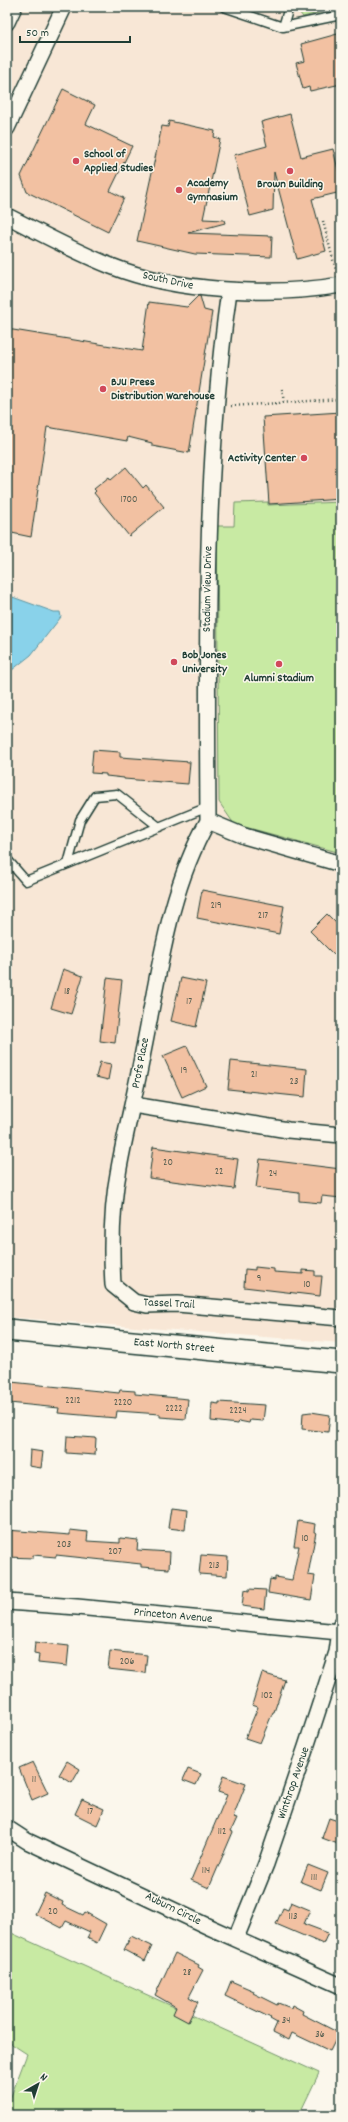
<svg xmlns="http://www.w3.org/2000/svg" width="348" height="2122" font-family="Dekko,sans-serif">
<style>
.built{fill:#f8e7d6}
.green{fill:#c8eaa3;stroke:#74946c}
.water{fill:#89d2ea;stroke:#5f96a1}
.building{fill:#f2c1a2;stroke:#1f3d34}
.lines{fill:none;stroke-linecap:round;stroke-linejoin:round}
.service-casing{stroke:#1f3d34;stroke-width:11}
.minor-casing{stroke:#1f3d34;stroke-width:18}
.secondary-casing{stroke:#1f3d34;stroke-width:24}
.path{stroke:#1f3d34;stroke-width:2.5;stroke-dasharray:1 3;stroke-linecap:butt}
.service{stroke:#fbf7ec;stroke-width:8}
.minor{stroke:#fbf7ec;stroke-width:15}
.secondary{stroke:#fbf7ec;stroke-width:21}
.poi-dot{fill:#d1495b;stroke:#fbf7ec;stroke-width:1.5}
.labels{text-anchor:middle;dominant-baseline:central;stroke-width:3;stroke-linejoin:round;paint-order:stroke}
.number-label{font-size:10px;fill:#545e50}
.poi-label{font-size:12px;font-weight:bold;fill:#1f3d34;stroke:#fbf7ec;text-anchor:start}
.street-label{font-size:12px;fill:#1f3d34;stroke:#fbf7ec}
</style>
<rect width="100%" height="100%" fill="#fbf7ec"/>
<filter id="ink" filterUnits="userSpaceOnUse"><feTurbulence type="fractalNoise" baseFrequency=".025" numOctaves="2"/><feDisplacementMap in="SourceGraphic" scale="8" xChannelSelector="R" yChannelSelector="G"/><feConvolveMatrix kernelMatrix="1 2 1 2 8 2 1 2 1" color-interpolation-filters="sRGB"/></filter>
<g filter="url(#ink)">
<!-- built -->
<path class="built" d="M7 7H341V1343L7 1317Z"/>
<!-- green -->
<path class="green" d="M300 7H341L303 17 299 12Z
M268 502V505L341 502V853L234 824 219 802 217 526H234L235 503Z
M7 1931 319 2073 299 2115H7V2107L27 2054 7 2041Z"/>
<!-- water -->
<path class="water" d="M7 595 54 612H60L61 617 31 655 7 674Z"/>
<!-- building -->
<path class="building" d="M341 33V84L310 91 309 87 303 89 296 63 305 61 301 44Z
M63 89 95 105 86 124 132 146 110 191 124 198 108 232 27 192 21 176Z
M290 114 301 157 333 149 341 182V192L312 199 326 251 297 259 274 172 273 210 250 216 234 155 267 146 261 122Z
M169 121 215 131 214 137 220 139 203 219 224 220 225 223 188 233 272 236 271 257 195 254 137 241 162 126 168 127Z
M198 296H200L204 310 212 312 189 453 152 446V443L128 437 127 441 47 427 31 537 7 532V329L142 351 149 302 187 307Z
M341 412V499L269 504 263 417Z
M126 467 143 488 146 485 164 507 129 536 94 493 96 491 94 489 109 477 111 480Z
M93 750 120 752V757L190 762 188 784 124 779V778L106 776V774L91 773Z
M202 890 284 906 279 934 197 918Z
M327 914 341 928V948L334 955 310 931Z
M63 969 83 976 71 1014 51 1008Z
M107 978 122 980 115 1043 100 1041Z
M181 978 206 983 196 1027 171 1021Z
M187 1046 206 1086 182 1097 163 1056Z
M231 1061 307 1069 305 1097 228 1089Z
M100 1062 111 1064 108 1080 96 1077Z
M153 1147 238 1159 234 1189 149 1178Z
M260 1159 341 1169V1198L322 1196 321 1203 299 1201V1193L256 1188Z
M255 1267 274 1269V1272L303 1274V1270L315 1271V1276H322L320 1296 244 1287 245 1269 255 1270Z
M11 1382 119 1393 120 1390 135 1391V1394L188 1399 186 1419 160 1417V1414L117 1411 116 1418 58 1413 59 1408 9 1403Z
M219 1402 265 1405 263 1421 250 1420 249 1423 239 1421 238 1424 211 1421 212 1403 219 1404Z
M311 1412 330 1415 328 1432 302 1429 303 1413Z
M67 1436 96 1438 95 1455 66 1453Z
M30 1450 43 1452 41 1468 29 1466Z
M171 1508 187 1510 185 1530 168 1528Z
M298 1521 315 1524 314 1532H316L308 1575 315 1576 311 1600 268 1593 270 1579 275 1580V1577L292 1580 299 1546H294Z
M7 1530 70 1535V1530L88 1532 87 1541 120 1543V1538L138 1540 137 1550 170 1552 169 1569 141 1567V1564L56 1555V1557L33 1555V1558L7 1557Z
M201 1555 228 1557 227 1576 199 1574Z
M249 1589 266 1590 264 1609 242 1606 244 1590 249 1591Z
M35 1642 69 1646 67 1666 38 1663 39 1654 34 1653Z
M110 1651 147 1655 145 1673 108 1669Z
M262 1673 285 1680 274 1712H273L260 1743 245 1738 258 1707 252 1705Z
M67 1761 80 1769 72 1783 59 1775Z
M33 1762 48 1793 32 1800 19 1768Z
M188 1769 201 1774 196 1785 183 1780Z
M223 1776 246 1784 233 1817 237 1818 231 1831 233 1832 209 1888 191 1880 227 1795 218 1792Z
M82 1799 104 1809 97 1825 75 1814Z
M329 1818 341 1822V1836L338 1844 322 1838Z
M308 1865 328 1873 321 1890 301 1882Z
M45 1893 63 1902 62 1905 83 1915 85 1912 106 1924 97 1943 87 1938 90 1932 66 1921 62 1928 35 1914Z
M291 1902 310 1910 304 1924 328 1933 323 1944 276 1924 283 1908 288 1910Z
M131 1936 152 1946 145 1961 124 1950Z
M175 1953 199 1965 198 1967 203 1970 189 1997 198 2002 188 2022 173 2014 176 2007 155 1995Z
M231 1981 254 1991 253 1993 277 2005 278 2003 291 2008 292 2005 303 2011 302 2014 339 2033 330 2051 292 2033 289 2040 273 2032 277 2023 270 2019 271 2018 225 1996Z"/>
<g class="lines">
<defs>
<path id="service" d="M224 7 283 27 289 7
M283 27 341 15
M7 859 26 881 208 807
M68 864 80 820 95 796 117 794 159 827
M340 2115 341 2113"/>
<path id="minor" d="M7 22 14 7
M7 128 64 7
M7 216C41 233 75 252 111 266 176 292 272 297 341 285
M208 821C168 891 159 974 143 1052 136 1091 126 1129 119 1168 112 1204 111 1249 113 1285L134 1302 147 1305 177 1304 341 1318
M208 821C207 644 204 466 229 291
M208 821 244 836 341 864
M133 1105 288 1130 341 1135
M7 1602 77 1607 339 1632
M7 1828 27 1841 209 1927 341 1986
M236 1938 266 1864 306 1747 337 1652 341 1624"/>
<path id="secondary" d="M7 1330 341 1362"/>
</defs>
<!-- service casing -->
<use href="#service" class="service-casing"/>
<!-- minor casing -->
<use href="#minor" class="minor-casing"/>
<!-- secondary casing -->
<use href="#secondary" class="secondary-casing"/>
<!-- path -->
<path class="path" d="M323 221 336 271
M336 385 338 400
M282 389 284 403
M231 406 341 399"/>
<!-- service -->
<use href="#service" class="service"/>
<!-- minor -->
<use href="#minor" class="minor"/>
<!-- secondary -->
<use href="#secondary" class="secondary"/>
</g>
</g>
<!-- markers -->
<g class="poi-dot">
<circle cx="76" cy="161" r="4"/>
<circle cx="290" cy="171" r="4"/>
<circle cx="179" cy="190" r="4"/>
<circle cx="103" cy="389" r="4"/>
<circle cx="304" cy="458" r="4"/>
<circle cx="174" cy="662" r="4"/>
<circle cx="279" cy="664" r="4"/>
</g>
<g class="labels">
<!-- number labels -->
<g class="number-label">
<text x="129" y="500">1700</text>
<text x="216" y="906">219</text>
<text x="263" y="916">217</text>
<text x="67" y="992">18</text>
<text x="189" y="1002">17</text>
<text x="184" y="1071">19</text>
<text x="254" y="1075">21</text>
<text x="294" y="1082">23</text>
<text x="168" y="1163">20</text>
<text x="219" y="1172">22</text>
<text x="273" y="1174">24</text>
<text x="259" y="1279">9</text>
<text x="307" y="1285">10</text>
<text x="73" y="1401">2212</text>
<text x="123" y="1403">2220</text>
<text x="174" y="1409">2222</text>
<text x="238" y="1411">2224</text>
<text x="305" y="1539">10</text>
<text x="64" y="1545">203</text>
<text x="115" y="1552">207</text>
<text x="214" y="1566">213</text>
<text x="127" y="1662">206</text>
<text x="267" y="1696">102</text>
<text x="34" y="1780">11</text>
<text x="90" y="1812">17</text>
<text x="222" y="1832">112</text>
<text x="206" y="1871">114</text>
<text x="314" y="1878">111</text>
<text x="53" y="1912">20</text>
<text x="293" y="1917">113</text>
<text x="187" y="1973">28</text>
<text x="286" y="2021">34</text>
<text x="320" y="2035">36</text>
</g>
<!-- poi labels -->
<g class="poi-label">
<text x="84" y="154">School of<tspan x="84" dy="14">Applied Studies</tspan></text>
<text x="187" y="183">Academy<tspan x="187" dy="14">Gymnasium</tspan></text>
<text x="290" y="184" text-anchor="middle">Brown Building</text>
<text x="111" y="382">BJU Press<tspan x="111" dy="14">Distribution Warehouse</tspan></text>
<text x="296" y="458" text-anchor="end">Activity Center</text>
<text x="182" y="655">Bob Jones<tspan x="182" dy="14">University</tspan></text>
<text x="279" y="678" text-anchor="middle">Alumni Stadium</text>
</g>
<!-- street labels -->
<g class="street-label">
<text transform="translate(168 281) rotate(12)">South Drive</text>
<text transform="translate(208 589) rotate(-89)">Stadium View Drive</text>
<text transform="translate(141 1063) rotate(-79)">Profs Place</text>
<text transform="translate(169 1304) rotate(3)">Tassel Trail</text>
<text transform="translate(174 1346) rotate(5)">East North Street</text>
<text transform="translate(173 1616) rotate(5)">Princeton Avenue</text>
<text transform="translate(294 1783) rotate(-71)">Winthrop Avenue</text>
<text transform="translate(173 1909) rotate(26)">Auburn Circle</text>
</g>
</g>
<!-- margin -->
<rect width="348" height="2122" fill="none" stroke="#fbf7ec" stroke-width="24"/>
<rect x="12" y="12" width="324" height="2098" fill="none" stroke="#1f3d34" stroke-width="1.5" filter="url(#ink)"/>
<!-- north arrow -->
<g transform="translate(38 2084) rotate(39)" stroke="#fbf7ec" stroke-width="3" paint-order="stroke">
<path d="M0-3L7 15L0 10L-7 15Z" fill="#1f3d34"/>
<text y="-6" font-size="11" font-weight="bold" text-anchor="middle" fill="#1f3d34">N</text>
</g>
<!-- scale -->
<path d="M20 36v6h110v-6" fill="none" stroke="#1f3d34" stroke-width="2"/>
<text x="26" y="36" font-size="12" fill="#1f3d34" stroke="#fbf7ec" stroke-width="3" paint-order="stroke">50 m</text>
</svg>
